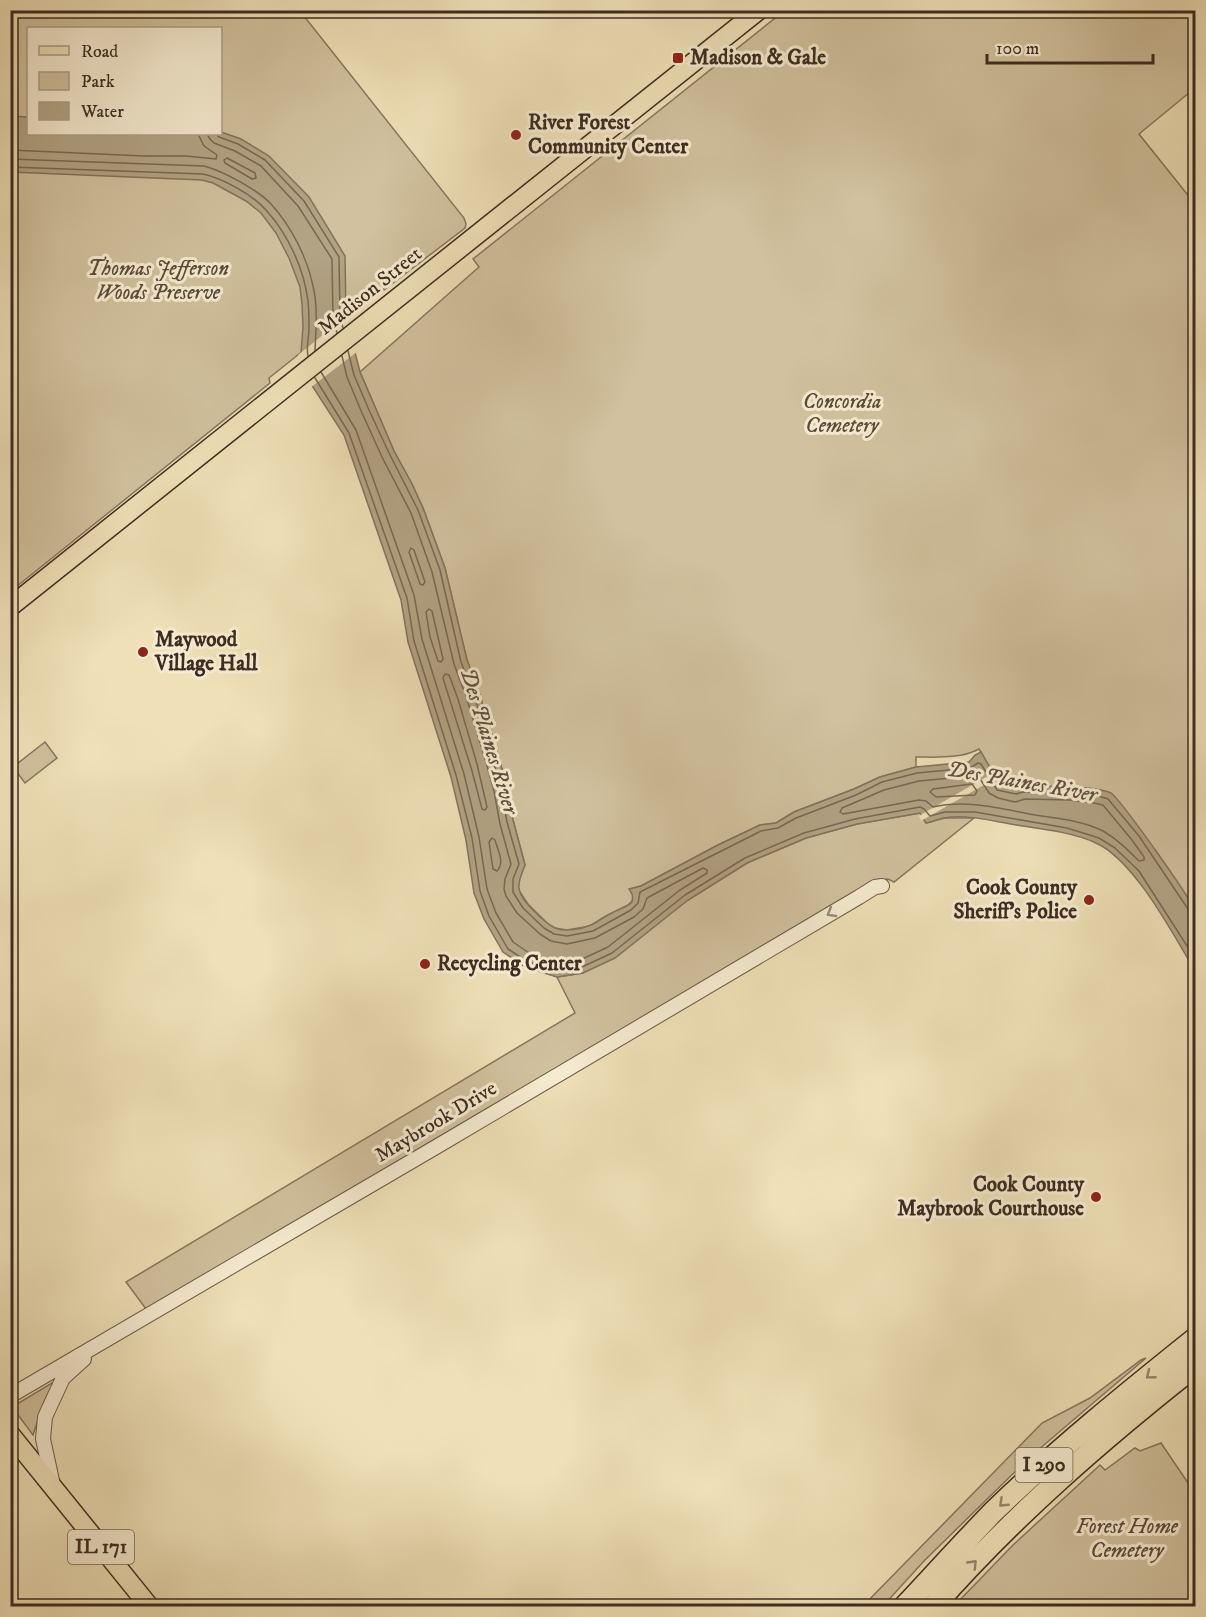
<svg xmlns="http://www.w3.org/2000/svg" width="1206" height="1617" font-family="'IM FELL DW Pica',serif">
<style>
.green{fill:#d1c19e;stroke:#877660;stroke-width:1.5;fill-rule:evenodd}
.water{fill:#b2a384;stroke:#83735c;stroke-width:1.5}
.pier{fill:#efe0b7}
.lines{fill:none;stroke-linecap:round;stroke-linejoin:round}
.shore{stroke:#786852;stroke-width:1.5}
.minor-casing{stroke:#6a5946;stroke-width:16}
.major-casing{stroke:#3d2c21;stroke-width:21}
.highway-casing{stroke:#3d2c21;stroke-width:24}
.minor{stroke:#f5ebd0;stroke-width:14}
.major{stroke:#efe0b7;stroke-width:18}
.highway{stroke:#efe0b7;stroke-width:21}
.oneway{stroke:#998c78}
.oneway2{stroke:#96866c}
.poi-dot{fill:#8f2418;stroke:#f5ebd0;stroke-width:2}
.labels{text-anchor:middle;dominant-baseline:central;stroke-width:6;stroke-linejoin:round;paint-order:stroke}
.shield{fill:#f5ebd0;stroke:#746556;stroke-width:1.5}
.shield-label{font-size:20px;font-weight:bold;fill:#3d2c21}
.poi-label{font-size:21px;font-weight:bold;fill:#3d2c21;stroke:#f5ebd0;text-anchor:start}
.park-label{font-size:21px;font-style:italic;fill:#5b4a3a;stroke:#f5ebd0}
.street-label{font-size:21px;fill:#3d2c21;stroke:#f5ebd0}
.water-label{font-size:22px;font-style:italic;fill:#60503f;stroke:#f5ebd0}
</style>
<rect width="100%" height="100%" fill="#efe0b7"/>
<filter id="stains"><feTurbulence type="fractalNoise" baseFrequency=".00333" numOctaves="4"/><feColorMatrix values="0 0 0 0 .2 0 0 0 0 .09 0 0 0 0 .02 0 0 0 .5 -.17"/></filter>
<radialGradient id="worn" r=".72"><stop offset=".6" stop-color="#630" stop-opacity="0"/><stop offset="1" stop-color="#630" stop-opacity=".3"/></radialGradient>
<!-- green -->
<path class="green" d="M11 11H300L464 218 466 224 465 228 384 290 383 287 269 378 270 383 11 591ZM28 28H220V134H28Z
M784 11H1195V88L1139 134 1195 204V910L1190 901 1096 789 1070 787 1016 788 1000 785 979 749C961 759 936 757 916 757V767L880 777 854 789 794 812 776 823 760 825 718 845 641 886 630 889 633 895 632 901 628 905 606 916 590 926 567 930 555 928 548 924 528 904 518 889 519 880 525 865 513 820 507 788 499 758 479 692 467 660 445 568 423 508 412 484 394 451 360 372 479 267 473 259Z
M45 742 57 758 25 783 13 767Z
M920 813 926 823 945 818H974L894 882 888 879 874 881 146 1309 126 1282 575 1013 557 977 583 973 688 900 747 863 806 838 857 824Z
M1146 1358 1031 1456 924 1561 883 1606H863L1042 1423 1090 1398 1141 1360Z
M54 1383 44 1402 33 1435 12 1407 52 1383Z
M1161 1443 1188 1483 1195 1489V1606H954L1013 1545 1100 1465 1105 1470 1135 1448 1140 1451Z"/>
<!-- water -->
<path class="water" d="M10 116 28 117V134H220L221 132 241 139 269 156 309 197 345 256 346 317 360 372 394 451 412 484 423 508 445 568 467 660 479 692 499 758 507 788 513 820 525 865C517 884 515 891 530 907 537 914 546 924 555 928 565 932 582 929 591 925 598 922 605 916 612 913 617 910 628 907 632 902 634 897 632 893 629 889L641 886 718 845 760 825 776 823 794 812 854 789 880 777 916 767 969 762 975 755 981 752 1000 785 1016 788 1020 786C1039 786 1096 785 1111 793 1120 799 1194 902 1195 912 1198 928 1195 954 1195 971 1173 934 1135 861 1096 843 1072 832 1042 829 1016 825 993 821 967 814 944 818 938 819 932 822 926 823L920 813 857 824 806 838 747 863 688 900 615 958 583 973 557 977 525 967 503 952 484 919 474 893 466 840 451 777 408 642 401 600 344 435 309 381 301 353 303 327 302 304 300 287 289 258 276 233 261 213 246 201 213 183 202 180 11 172Z"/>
<!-- pier -->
<path class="pier" d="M349 314 358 351 310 388 306 382 298 355Z
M993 773 996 778 921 821 919 816 917 817Z"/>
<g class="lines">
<!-- shore -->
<path class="shore" d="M207 134 210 139 214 143 235 151 261 166 298 206 332 259 333 318 337 333
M215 134 219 137 238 144 265 160 304 201 339 257 340 317 343 328
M10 150 144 156H186L216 159 217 155 204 146 198 134
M227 158 255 173 256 178 252 179 225 163 224 160Z
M10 159 204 166C223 171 258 190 271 204 291 226 307 257 313 286 318 307 316 329 315 351
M10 167 203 174C222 178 253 195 266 210 288 234 304 269 308 301 309 310 309 319 309 328 309 337 306 347 308 356
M348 351 354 375 369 410 389 453 418 510 440 570 461 662 474 694 493 760 501 789 507 822 519 864 513 879V892L523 908 544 928 554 934 567 936 593 931 631 910 638 903 640 892 761 831 778 828 796 818 856 795 882 782 917 773 970 768 978 763 981 764 997 790 1016 794 1023 792 1070 793 1095 795 1108 799 1139 836 1188 909 1196 912
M321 372 356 430 414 595 422 639 464 774 479 837 487 889 496 913 513 942 532 955 557 963 580 960 608 947 680 890 707 873V870L703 868 647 898 643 909 634 917 595 938 567 944 551 941 540 934 517 913 506 896 504 889 505 879 511 864 500 824 494 791 486 762 466 696 454 664 432 572 411 513 382 457 362 413 347 377 342 356
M315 378 349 433 407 598 414 641 456 775 472 838 480 891 489 916 508 949 528 962 557 970 582 967 612 953 685 895 745 858 804 833 855 819 920 807 924 809 930 816 945 812H975L1067 828 1099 838 1115 848 1139 871 1196 960
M411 548 414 550 425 582 423 585 420 584 409 552Z
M429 609 432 611 443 659 441 662 438 661 430 637 426 612Z
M445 674 449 675 458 699 477 764 487 807 485 810 482 809 472 771 443 678Z
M977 774 989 793 998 798 1015 802 1025 799 1070 800 1094 803 1103 805 1132 840 1144 857V860L1139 861C1128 850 1117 839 1103 831 1084 821 1057 818 1035 815 1002 809 967 799 933 807L926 801 919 800 843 814 840 812 842 808 884 790 919 781 962 777Z
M972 784 977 791 975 795 936 797 930 792 933 789Z
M492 838 495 840C498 851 505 862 497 871L493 869 489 842Z"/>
<defs>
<path id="minor" d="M10 1396 436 1147 859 897 875 887 882 886
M53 1485 43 1439 45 1417 63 1378 84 1359"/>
<path id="major" d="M10 607 484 229 759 10
M10 1434 149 1606"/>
<path id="highway" d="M905 1606C934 1575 963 1543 993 1512 1057 1450 1126 1394 1196 1338
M934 1606C1012 1517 1102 1439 1196 1365"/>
</defs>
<!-- minor casing -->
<use href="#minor" class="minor-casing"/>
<!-- major casing -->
<use href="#major" class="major-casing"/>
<!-- highway casing -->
<use href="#highway" class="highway-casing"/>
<!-- minor -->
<use href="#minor" class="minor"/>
<!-- major -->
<use href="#major" class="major"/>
<!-- highway -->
<use href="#highway" class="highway"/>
</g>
<!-- one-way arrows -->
<defs><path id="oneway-chevron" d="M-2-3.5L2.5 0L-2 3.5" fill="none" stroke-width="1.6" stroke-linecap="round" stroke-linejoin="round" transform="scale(1.5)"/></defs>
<use class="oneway" href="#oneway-chevron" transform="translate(831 913) rotate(149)"/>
<g class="oneway2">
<use href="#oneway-chevron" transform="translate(1150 1375) rotate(141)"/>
<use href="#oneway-chevron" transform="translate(1003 1503) rotate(137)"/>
<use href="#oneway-chevron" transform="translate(973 1564) rotate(-46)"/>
</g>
<!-- markers -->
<g class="poi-dot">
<rect x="672" y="52" width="12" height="12" rx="3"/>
<circle cx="516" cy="135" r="6"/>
<circle cx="143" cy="652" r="6"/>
<circle cx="1089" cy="900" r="6"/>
<circle cx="425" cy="964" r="6"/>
<circle cx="1096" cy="1197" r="6"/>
</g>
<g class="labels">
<!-- shield labels -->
<g class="shield">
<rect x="1015.5" y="1448" width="57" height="34" rx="4.5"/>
<rect x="68" y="1530" width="66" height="34" rx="4.5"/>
</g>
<g class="shield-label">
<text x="1044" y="1465">I 290</text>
<text x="101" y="1547">IL 171</text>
</g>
<!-- poi labels -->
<g class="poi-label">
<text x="690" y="58">Madison &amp; Gale</text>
<text x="528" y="123">River Forest<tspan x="528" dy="24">Community Center</tspan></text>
<text x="155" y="640">Maywood<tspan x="155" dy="24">Village Hall</tspan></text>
<text x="1077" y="888" text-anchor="end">Cook County<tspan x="1077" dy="24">Sheriff's Police</tspan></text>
<text x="437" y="964">Recycling Center</text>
<text x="1084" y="1185" text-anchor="end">Cook County<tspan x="1084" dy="24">Maybrook Courthouse</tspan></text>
</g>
<!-- park labels -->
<g class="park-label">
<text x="158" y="269">Thomas Jefferson<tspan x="158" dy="24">Woods Preserve</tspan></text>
<text x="842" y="402">Concordia<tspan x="842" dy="24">Cemetery</tspan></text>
<text x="1127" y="1527">Forest Home<tspan x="1127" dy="24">Cemetery</tspan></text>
</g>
<!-- street labels -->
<g class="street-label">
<text transform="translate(370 291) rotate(-39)">Madison Street</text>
<text transform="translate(436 1122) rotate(-31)">Maybrook Drive</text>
</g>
<!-- water labels -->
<g class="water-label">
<text transform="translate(489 741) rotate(73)">Des Plaines River</text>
<text transform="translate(1022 782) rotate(10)">Des Plaines River</text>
</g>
</g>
<!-- margin -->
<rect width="1206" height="1617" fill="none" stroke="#efe0b7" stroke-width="36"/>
<rect x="12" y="12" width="1182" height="1593" fill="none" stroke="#3d2c21" stroke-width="3"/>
<rect x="18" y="18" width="1170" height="1581" fill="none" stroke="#3d2c21" stroke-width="1.5"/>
<!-- legend -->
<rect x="27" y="27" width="195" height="108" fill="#f5ebd0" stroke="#ab9f8a" stroke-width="1.5"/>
<rect x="39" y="46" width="30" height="9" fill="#efe0b7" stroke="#ab9f8a" stroke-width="1.5"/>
<text x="81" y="57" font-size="18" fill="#3d2c21">Road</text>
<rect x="39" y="72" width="30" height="18" fill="#d1c19e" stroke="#ab9f8a" stroke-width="1.5"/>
<text x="81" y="87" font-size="18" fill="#3d2c21">Park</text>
<rect x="39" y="102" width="30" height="18" fill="#b2a384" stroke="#ab9f8a" stroke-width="1.5"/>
<text x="81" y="117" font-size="18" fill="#3d2c21">Water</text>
<!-- scale -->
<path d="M987 54v9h166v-9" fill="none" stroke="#3d2c21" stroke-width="3"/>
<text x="996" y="54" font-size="18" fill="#3d2c21" stroke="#f5ebd0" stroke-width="4.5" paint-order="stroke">100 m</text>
<rect width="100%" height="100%" filter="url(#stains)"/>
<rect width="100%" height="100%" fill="url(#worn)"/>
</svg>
